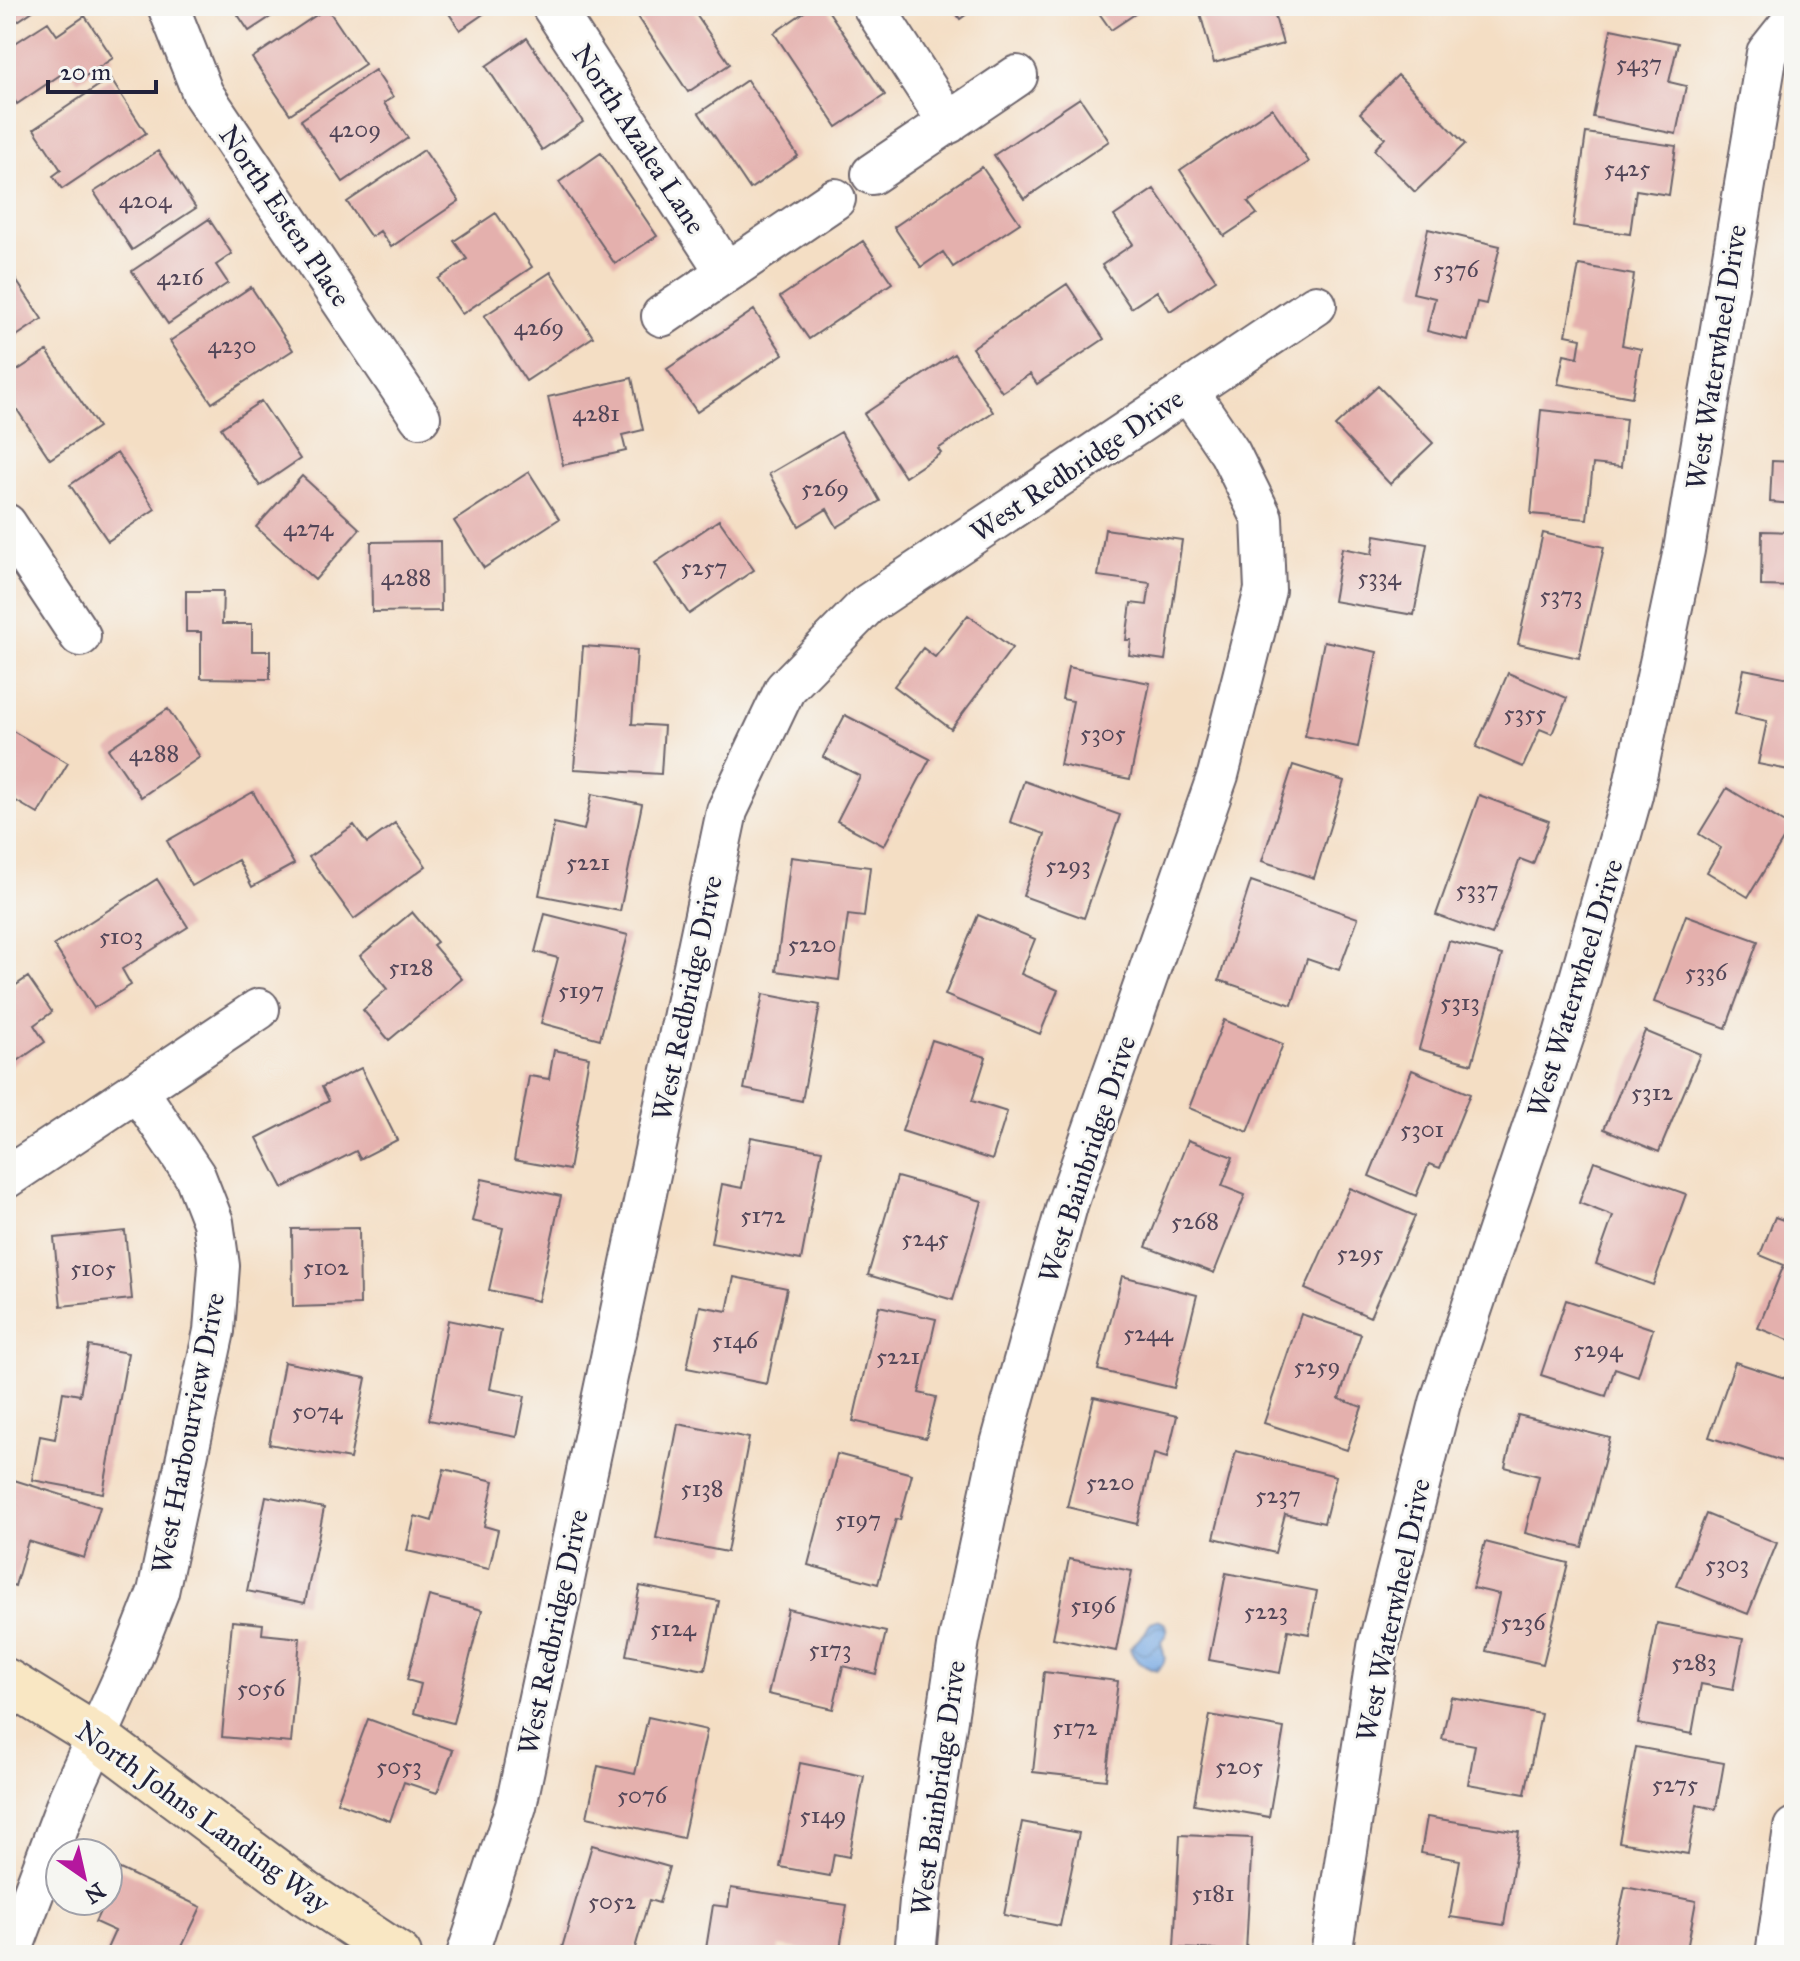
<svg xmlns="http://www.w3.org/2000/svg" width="1800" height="1961" font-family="'IM FELL Great Primer',serif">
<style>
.water{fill:url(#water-waves);stroke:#4c668f;stroke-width:2}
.building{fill:#e4b0ad}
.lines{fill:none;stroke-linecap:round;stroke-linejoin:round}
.street-casing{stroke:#6c646b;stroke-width:44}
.secondary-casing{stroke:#6c646b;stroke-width:48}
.street{stroke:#fff;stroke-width:40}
.secondary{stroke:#f9e7c3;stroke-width:44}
.labels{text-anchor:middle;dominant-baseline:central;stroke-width:6;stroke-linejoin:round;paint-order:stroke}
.number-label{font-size:24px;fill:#524658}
.street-label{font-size:28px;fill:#22223b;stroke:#f6f6f2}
</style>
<defs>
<pattern id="water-waves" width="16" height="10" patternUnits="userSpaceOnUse" patternTransform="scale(2)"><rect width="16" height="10" fill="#77a9e3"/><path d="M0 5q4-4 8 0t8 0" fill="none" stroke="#6189b9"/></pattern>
</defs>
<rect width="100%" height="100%" fill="#f6f6f2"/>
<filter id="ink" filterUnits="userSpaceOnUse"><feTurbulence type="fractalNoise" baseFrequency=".0125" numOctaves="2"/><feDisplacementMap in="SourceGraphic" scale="16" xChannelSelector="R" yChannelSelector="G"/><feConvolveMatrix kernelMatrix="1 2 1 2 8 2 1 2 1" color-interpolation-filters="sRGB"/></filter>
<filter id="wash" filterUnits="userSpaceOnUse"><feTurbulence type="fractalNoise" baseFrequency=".006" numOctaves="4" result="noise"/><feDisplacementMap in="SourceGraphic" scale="32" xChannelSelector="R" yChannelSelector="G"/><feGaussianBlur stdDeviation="1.8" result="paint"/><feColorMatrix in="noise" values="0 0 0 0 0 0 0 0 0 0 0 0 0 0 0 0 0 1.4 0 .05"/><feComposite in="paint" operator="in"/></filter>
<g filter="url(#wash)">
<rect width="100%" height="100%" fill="#f4dec4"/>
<!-- water -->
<path class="water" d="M1157 1620C1171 1624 1169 1632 1161 1642 1164 1655 1169 1661 1157 1671 1144 1667 1133 1661 1130 1648L1145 1633 1151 1622Z"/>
<g id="blocks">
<!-- building -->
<path class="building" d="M6 6H40L6 29Z
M232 6H287L249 31Z
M444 6H495L460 30Z
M631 6H690L730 64 688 92Z
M813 6H825L885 95 837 127 774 33Z
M951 6H978L960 19Z
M1094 6H1147L1111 30Z
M1198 6H1272L1283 44 1214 63Z
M327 8 365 64 290 114 252 58Z
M85 16 113 58 78 81 69 69 17 104 6 88V49L48 22 57 35Z
M1611 29 1678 43 1669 82 1686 86 1676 134 1593 117Z
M527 38 583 122 542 150 486 66Z
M375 70 393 97 384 103 408 138 343 182 301 120Z
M1398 75 1465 144 1415 192 1374 150 1385 138 1360 113Z
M110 78 146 133 62 189 53 176 61 170 34 129Z
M747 80 798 156 750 189 699 113Z
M1080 98 1109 141 1024 199 994 155Z
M1272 108 1309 162 1248 202 1257 214 1224 236 1180 170Z
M1586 133 1676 146 1669 195 1636 190 1630 234 1573 226Z
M424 150 459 201 391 247 380 231 371 237 347 202Z
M158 151 196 208 132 250 94 192Z
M601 153 657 236 615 264 559 182Z
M982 167 1020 223 953 267 943 252 921 267 894 227Z
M1154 189 1216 280 1170 311 1157 291 1131 308 1102 265 1133 244 1114 216Z
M496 213 532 267 462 314 438 279 467 259 454 241Z
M209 219 232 254 216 265 228 283 168 324 132 271Z
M1428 229 1500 246 1486 304 1477 302 1468 341 1427 331 1435 298 1413 293Z
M863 241 892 283 809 339 780 297Z
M1579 265 1634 275 1622 345 1641 349 1632 397 1558 384 1564 354 1578 357 1581 338 1566 335Z
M8 268 42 319 6 343V269Z
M551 272 593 337 526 381 484 316Z
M1067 284 1104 339 1037 384 1030 374 1002 392 972 348Z
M251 287 293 350 212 403 170 341Z
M754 310 783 354 697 412 667 369Z
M47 351 98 427 50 459 6 393V378Z
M954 354 993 412 938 449 941 453 905 477 864 414Z
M632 378 643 430 622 435 626 451 563 465 548 397Z
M1378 386 1433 443 1390 484 1335 426Z
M261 401 300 459 260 486 221 428Z
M1541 410 1626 419 1621 467 1593 464 1587 519 1531 514Z
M841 432 880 501 837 527 827 509 799 526 769 474Z
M117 453 155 509 108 541 70 485Z
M1772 461 1794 462V504L1770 502Z
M529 472 559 519 484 568 454 521Z
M302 476 360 529 315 580 256 527Z
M719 520 754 570 689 614 655 563Z
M1105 529 1182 540 1165 660 1129 655 1131 640H1126L1131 603 1147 605 1150 583 1098 576Z
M1762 531 1794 532V587L1761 586Z
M1543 533 1604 547 1579 658 1518 644Z
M1375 535 1427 544 1414 615 1333 601 1342 548 1372 554Z
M440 541 441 611 372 612 371 542Z
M186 591H223L222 624H252V651H270V679L201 678V632H186Z
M968 615 1012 648 951 729 894 686 923 648 935 657Z
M1324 641 1377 652 1358 747 1305 736Z
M583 646 637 650 632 724 664 726 661 774 574 769Z
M1068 667 1150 683 1130 779 1060 765 1073 701 1062 699Z
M1744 669 1794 679V771L1758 764 1767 721 1735 714Z
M1508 673 1567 698 1552 734 1540 729 1523 767 1476 747Z
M168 709 200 757 141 797 108 749Z
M845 715 930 759 884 846 837 821 860 776 823 757Z
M6 727 68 763 38 814 6 795Z
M1293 765 1344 781 1314 878 1262 861Z
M1024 781 1120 815 1084 918 1023 896 1045 834 1010 822Z
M1727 788 1791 827 1748 897 1707 872 1721 848 1699 834Z
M253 792 294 864 252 887 238 860 192 886 167 841Z
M592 794 642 804 620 911 539 895 554 823 584 830Z
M1479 795 1549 821 1533 864 1520 859 1492 935 1436 915Z
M395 823 426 866 354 919 309 857 354 825 367 843Z
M791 857 870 867 864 917 848 915 839 980 776 971Z
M157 879 188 927 122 969 131 985 94 1008 54 945Z
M1251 881 1358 918 1339 970 1307 959 1292 1005 1219 980Z
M412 912 437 942 433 945 462 979 389 1040 363 1010 387 989 360 956Z
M545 914 628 935 600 1039 541 1023 558 958 535 952Z
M978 915 1035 939 1021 974 1058 990 1040 1034 945 995Z
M1686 915 1758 941 1726 1028 1654 1002Z
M1449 941 1502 955 1472 1064 1419 1049Z
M28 977 52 1012 34 1025 45 1042 6 1069V992Z
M763 994 820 1005 802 1101 744 1089Z
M1224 1020 1283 1044 1248 1132 1189 1108Z
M1645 1031 1700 1054 1659 1152 1604 1129Z
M932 1040 986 1057 972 1101 1007 1112 992 1160 902 1131Z
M554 1050 589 1057 569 1170 514 1160 529 1076 549 1079Z
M361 1068 397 1140 360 1159 356 1151 283 1188 257 1138 329 1101 322 1087Z
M1412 1070 1470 1094 1440 1168 1429 1164 1416 1196 1369 1176Z
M751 1137 822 1150 801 1260 711 1243 722 1184 742 1188Z
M1188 1140 1233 1157 1222 1186 1245 1195 1214 1273 1146 1247Z
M1594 1161 1686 1194 1653 1285 1596 1264 1613 1216 1579 1203Z
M897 1177 982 1201 953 1300 868 1275Z
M482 1179 561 1196 538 1301 489 1290 503 1228 472 1221Z
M1350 1188 1415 1216 1370 1317 1305 1289Z
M1775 1217 1794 1224V1342L1758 1328 1784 1265 1760 1255Z
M359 1228 360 1305 293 1307 292 1229Z
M125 1231 132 1299 61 1306 54 1238Z
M1122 1276 1197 1295 1174 1388 1098 1370Z
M734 1277 787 1288 767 1384 687 1368 700 1306 727 1311Z
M1566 1300 1653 1329 1638 1376 1615 1368 1606 1396 1541 1375Z
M879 1306 936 1319 919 1393 936 1397 926 1438 853 1421Z
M1301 1314 1361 1334 1339 1399 1362 1407 1347 1450 1264 1423Z
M448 1320 501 1331 490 1389 525 1396 517 1437 429 1420Z
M89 1346 128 1353 103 1493 32 1480 40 1436 55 1439 63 1392 80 1395Z
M284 1362 366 1378 350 1459 269 1444Z
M1735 1362 1794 1381V1465L1709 1437Z
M1094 1397 1177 1416 1167 1458 1154 1454 1137 1524 1067 1507Z
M1518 1415 1610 1438 1582 1547 1525 1533 1539 1476 1505 1467Z
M678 1424 749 1438 727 1552 656 1538Z
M1236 1451 1336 1476 1324 1523 1285 1514 1275 1553 1214 1538Z
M837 1454 912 1474 900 1520 896 1519 878 1584 808 1565Z
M444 1469 494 1481 484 1526 498 1530 489 1569 407 1551 415 1516 432 1521Z
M14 1480 100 1507 84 1558 28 1541 15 1586 6 1583V1506Z
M266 1496 324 1508 305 1603 247 1591Z
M1706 1514 1777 1543 1748 1614 1677 1586Z
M1485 1542 1568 1563 1543 1664 1486 1651 1499 1594 1473 1588Z
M1069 1559 1132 1571 1116 1651 1053 1638Z
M1226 1573 1317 1591 1309 1634 1288 1630 1280 1673 1209 1660Z
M640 1586 719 1601 705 1670 626 1655Z
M429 1596 482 1610 453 1723 414 1713 421 1684 407 1680Z
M788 1609 886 1632 876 1674 843 1666 833 1709 768 1694Z
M232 1621 263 1624 262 1634 300 1638 291 1743 222 1737Z
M1657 1623 1743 1639 1733 1690 1701 1684 1692 1734 1638 1724Z
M1044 1672 1118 1681 1106 1780 1033 1772Z
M1451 1697 1541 1714 1525 1794 1468 1784 1475 1745 1442 1739Z
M1210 1715 1284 1728 1269 1817 1194 1804Z
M648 1717 707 1730 683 1838 587 1817 598 1766 635 1774Z
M368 1719 453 1750 437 1793 404 1782 390 1821 337 1802Z
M1636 1747 1724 1763 1716 1809 1697 1805 1688 1854 1619 1842Z
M800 1763 864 1776 849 1857 834 1854 830 1876 780 1867Z
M1427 1817 1519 1832 1504 1925 1450 1917 1460 1860 1421 1853Z
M1022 1822 1079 1833 1060 1926 1004 1915Z
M1180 1835 1252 1838 1246 1951 1174 1948Z
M592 1845 669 1867 659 1903 649 1900 633 1955H575L561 1951Z
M120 1869 201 1907 178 1955 105 1953 115 1931 95 1922 105 1901H108V1895Z
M1625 1887 1696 1901 1686 1955H1611Z
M731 1888 847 1905 839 1955 779 1946 778 1955H705L713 1905 728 1907Z"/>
</g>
</g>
<g filter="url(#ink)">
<use href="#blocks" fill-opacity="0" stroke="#6c646b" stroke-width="2"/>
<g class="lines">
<defs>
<path id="street" d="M168 6 203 94 420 417
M552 6 726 272
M873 6 949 123
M872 174 1017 76
M662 316 835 199
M6 524 80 636
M6 1178 259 1009
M10 1955 69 1798 128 1668 158 1592 214 1331 219 1266 213 1222 195 1176 138 1091
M467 1955 516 1806 727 811 785 689 867 605 1316 305
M915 1955 921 1890 959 1640 1001 1444 1068 1202 1218 775 1265 590 1262 518 1230 453 1188 391
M1331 1955 1378 1647 1440 1403 1564 1035 1632 795 1684 550 1767 53 1794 19
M1776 1955 1794 1828"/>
<path id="secondary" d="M6 1681 97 1737 305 1893 399 1955"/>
</defs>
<!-- street casing -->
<use href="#street" class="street-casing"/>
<!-- secondary casing -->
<use href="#secondary" class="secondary-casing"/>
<!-- street -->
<use href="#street" class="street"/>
<!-- secondary -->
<use href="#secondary" class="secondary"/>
</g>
</g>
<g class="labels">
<!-- number labels -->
<g class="number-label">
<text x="1639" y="63">5437</text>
<text x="355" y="129">4209</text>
<text x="1627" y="168">5425</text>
<text x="145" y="200">4204</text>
<text x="1456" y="269">5376</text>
<text x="180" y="277">4216</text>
<text x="539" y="327">4269</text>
<text x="232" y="345">4230</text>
<text x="596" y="413">4281</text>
<text x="825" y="488">5269</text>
<text x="308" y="528">4274</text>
<text x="704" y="567">5257</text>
<text x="406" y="577">4288</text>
<text x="1379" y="577">5334</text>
<text x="1561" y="595">5373</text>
<text x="1525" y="713">5355</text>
<text x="1103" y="733">5305</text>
<text x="154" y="753">4288</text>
<text x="588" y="862">5221</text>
<text x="1068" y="865">5293</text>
<text x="1477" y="889">5337</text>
<text x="121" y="936">5103</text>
<text x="812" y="944">5220</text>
<text x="411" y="967">5128</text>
<text x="1706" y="972">5336</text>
<text x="581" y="990">5197</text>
<text x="1460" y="1002">5313</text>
<text x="1652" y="1092">5312</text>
<text x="1422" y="1129">5301</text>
<text x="763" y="1215">5172</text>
<text x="1195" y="1221">5268</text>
<text x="925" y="1238">5245</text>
<text x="1360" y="1253">5295</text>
<text x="326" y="1267">5102</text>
<text x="93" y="1268">5105</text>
<text x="1148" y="1333">5244</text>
<text x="735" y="1340">5146</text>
<text x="1598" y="1349">5294</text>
<text x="898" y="1356">5221</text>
<text x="1317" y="1366">5259</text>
<text x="317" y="1411">5074</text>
<text x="1110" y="1482">5220</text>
<text x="702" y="1488">5138</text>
<text x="1278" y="1495">5237</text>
<text x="858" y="1519">5197</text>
<text x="1727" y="1564">5303</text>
<text x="1093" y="1605">5196</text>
<text x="1266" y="1611">5223</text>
<text x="1523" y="1622">5236</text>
<text x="673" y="1628">5124</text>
<text x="830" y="1649">5173</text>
<text x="1694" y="1662">5283</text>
<text x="261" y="1688">5056</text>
<text x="1075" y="1727">5172</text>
<text x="399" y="1766">5053</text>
<text x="1239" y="1766">5205</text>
<text x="1675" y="1784">5275</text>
<text x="642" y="1795">5076</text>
<text x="823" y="1815">5149</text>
<text x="1213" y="1893">5181</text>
<text x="612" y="1901">5052</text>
</g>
<!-- street labels -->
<g class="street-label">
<text transform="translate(639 139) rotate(57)">North Azalea Lane</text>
<text transform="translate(285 216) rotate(56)">North Esten Place</text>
<text transform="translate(1716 357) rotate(-81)">West Waterwheel Drive</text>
<text transform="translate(1077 465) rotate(-34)">West Redbridge Drive</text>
<text transform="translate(1575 988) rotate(-73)">West Waterwheel Drive</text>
<text transform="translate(687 998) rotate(-78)">West Redbridge Drive</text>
<text transform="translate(1087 1159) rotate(-72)">West Bainbridge Drive</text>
<text transform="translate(188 1433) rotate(-79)">West Harbourview Drive</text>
<text transform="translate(1393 1610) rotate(-78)">West Waterwheel Drive</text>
<text transform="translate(553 1632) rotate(-78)">West Redbridge Drive</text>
<text transform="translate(938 1788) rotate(-82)">West Bainbridge Drive</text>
<text transform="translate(203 1817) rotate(36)">North Johns Landing Way</text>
</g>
</g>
<!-- margin -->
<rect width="1800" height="1961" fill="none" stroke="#f6f6f2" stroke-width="32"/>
<!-- north arrow -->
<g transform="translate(84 1877) rotate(146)"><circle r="38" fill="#f6f6f2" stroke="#a1a1a9" stroke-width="2"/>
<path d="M0-6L14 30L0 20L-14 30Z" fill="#b5179e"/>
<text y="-12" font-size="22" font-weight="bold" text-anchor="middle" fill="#22223b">N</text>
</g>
<!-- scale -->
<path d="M48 80v12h108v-12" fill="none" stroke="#22223b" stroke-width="4"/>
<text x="60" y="80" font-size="24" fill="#22223b" stroke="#f6f6f2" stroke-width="6" paint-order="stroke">20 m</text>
</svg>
